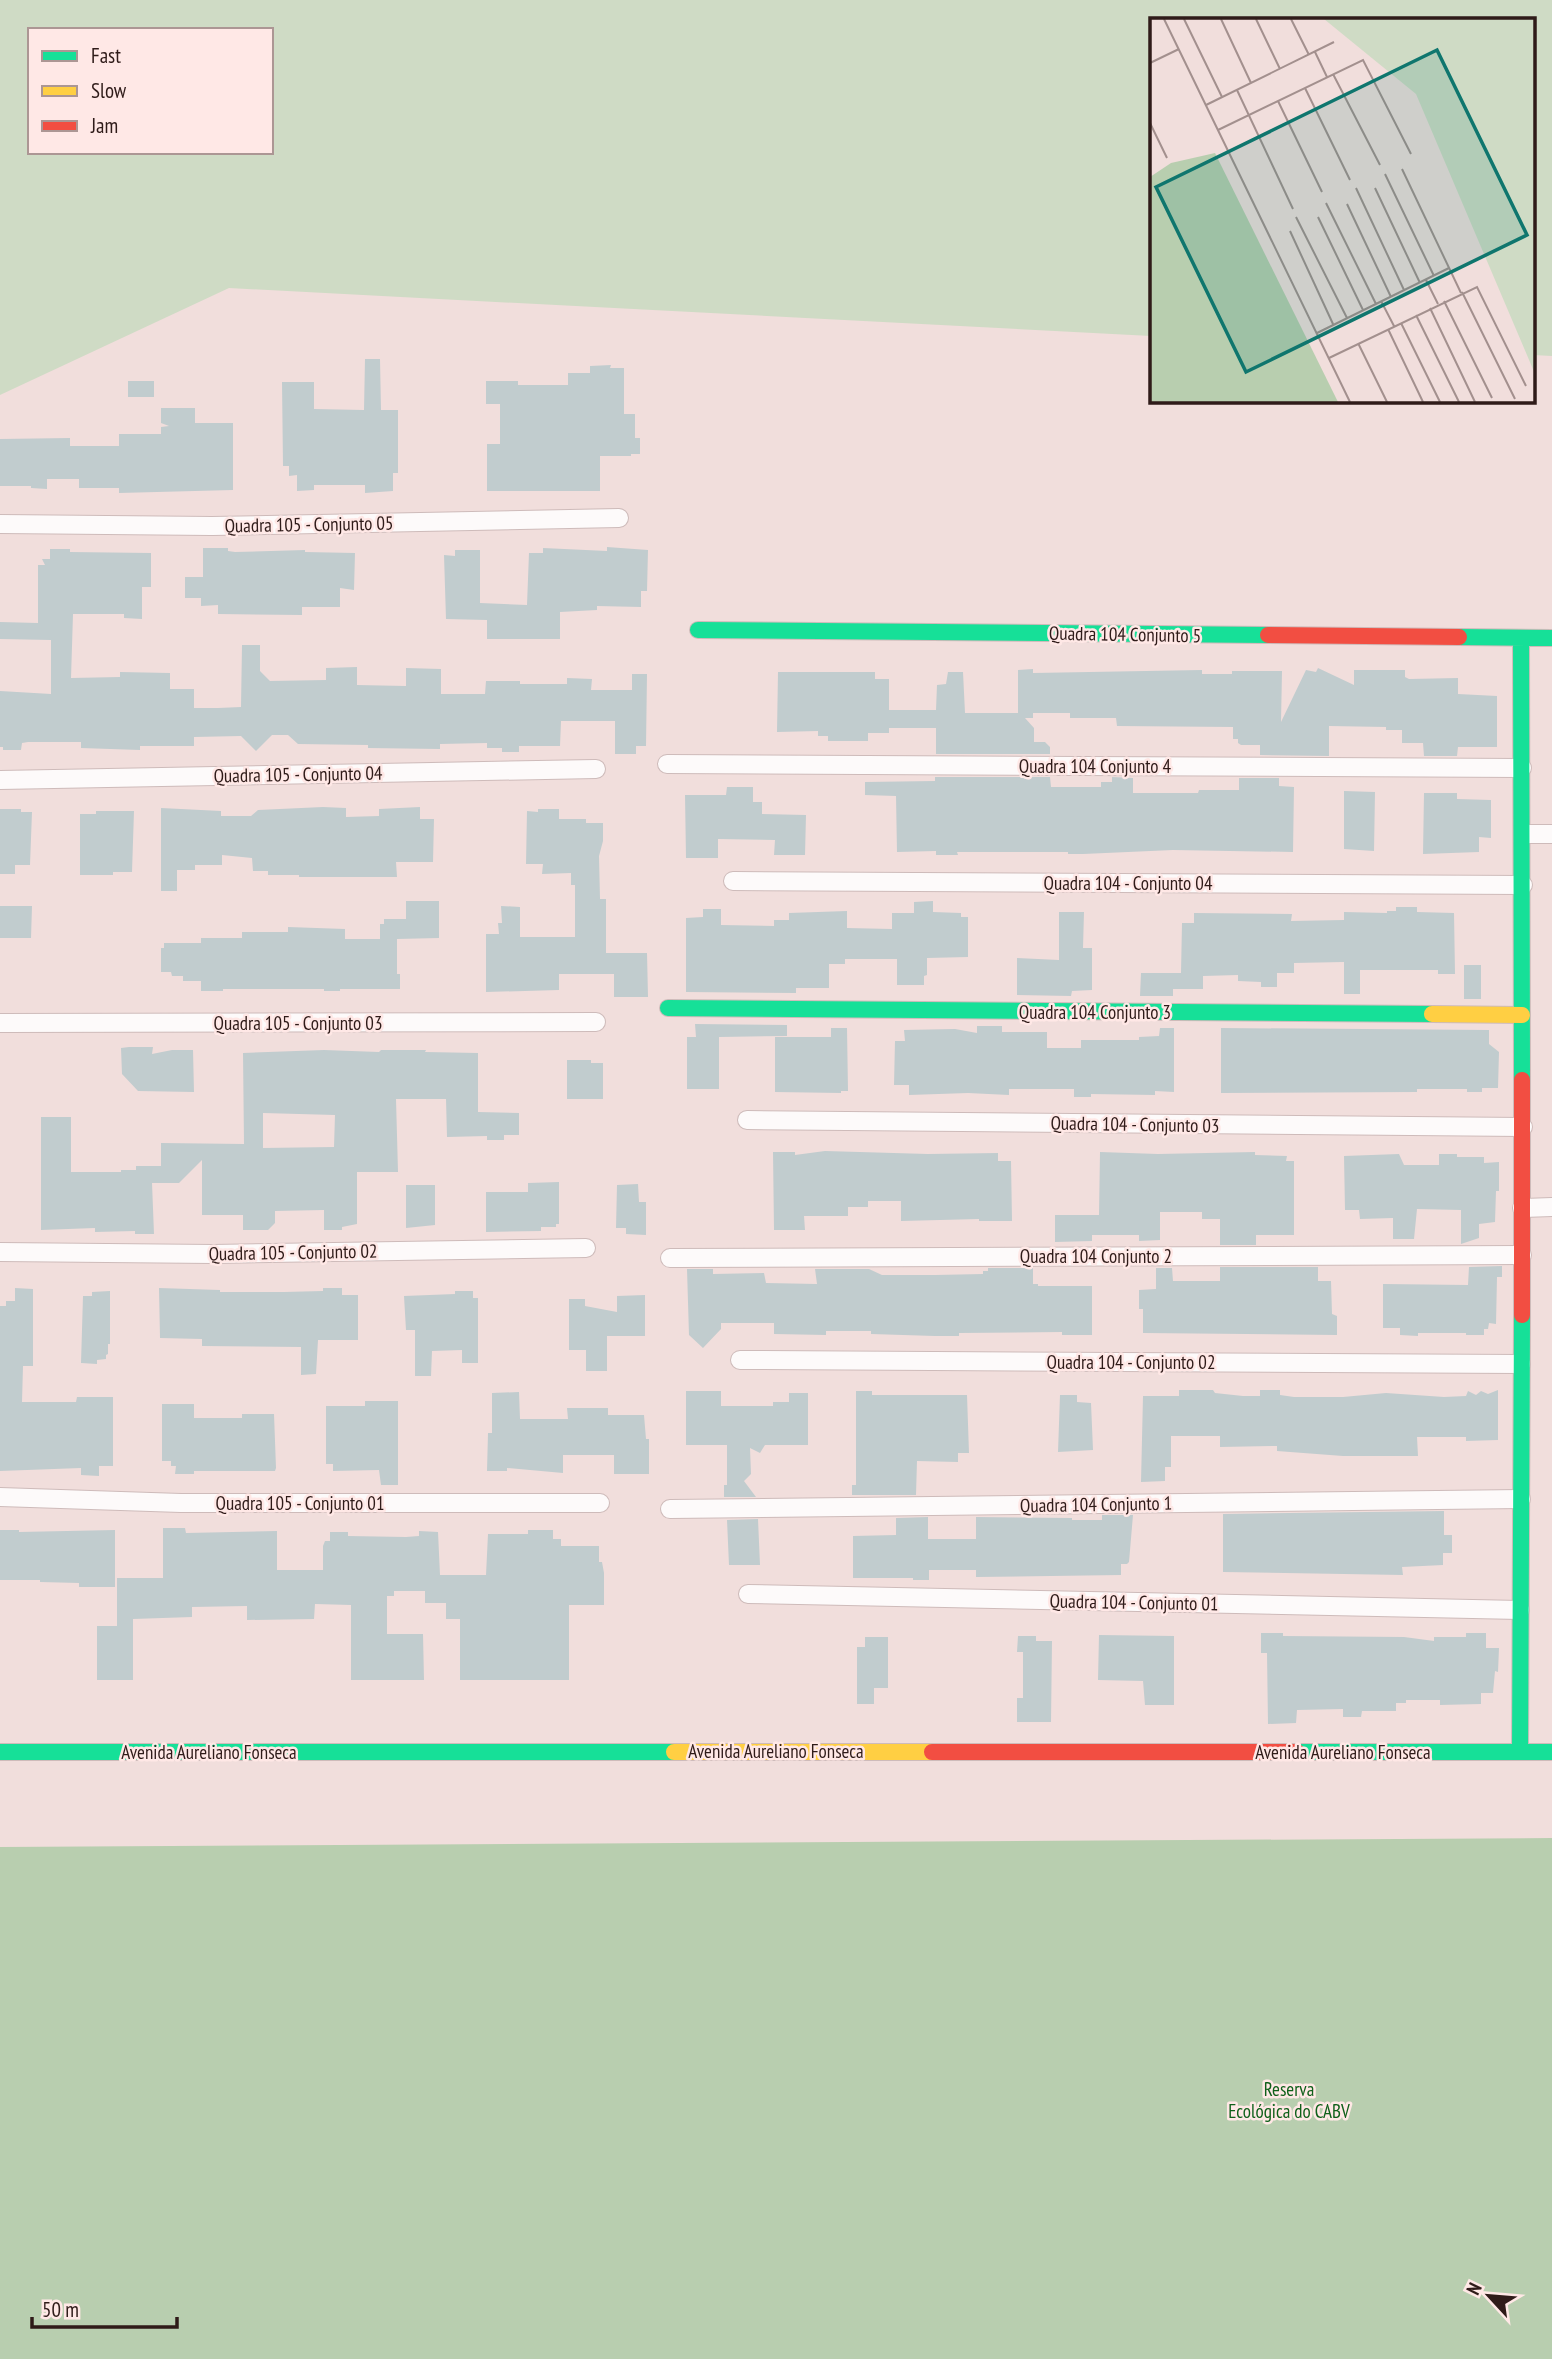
<svg xmlns="http://www.w3.org/2000/svg" width="1552" height="2359" font-family="'PT Sans Narrow',sans-serif">
<style>
.green{fill:#cfdbc5;fill-rule:evenodd}
.forest{fill:#b8ceaf}
.building{fill:#c1ccce;fill-rule:evenodd}
.lines{fill:none;stroke-linecap:round;stroke-linejoin:round}
.street-casing{stroke:#cebbba;stroke-width:20}
.fast-casing{stroke:#cebbba;stroke-width:18}
.slow-casing{stroke:#cebbba;stroke-width:18}
.jam-casing{stroke:#cebbba;stroke-width:18}
.street{stroke:#fdfafa;stroke-width:18}
.fast{stroke:#16e098;stroke-width:16}
.slow{stroke:#ffcf43;stroke-width:16}
.jam{stroke:#f24e42;stroke-width:16}
.labels{text-anchor:middle;dominant-baseline:central;stroke-width:5;stroke-linejoin:round;paint-order:stroke}
.street-label{font-size:19px;fill:#2f1b19;stroke:#ffe8e6}
.park-label{font-size:19px;fill:#0f601a;stroke:#ffe8e6}
.inset-road{fill:none;stroke:#a3908e;stroke-width:2}
.view{fill:#0f766e;fill-opacity:0.15;stroke:#0f766e;stroke-width:3.5}
.inset-edge{fill:none;stroke:#2f1b19;stroke-width:3.5}
</style>
<rect width="100%" height="100%" fill="#f1dedc"/>
<!-- green -->
<path class="green" d="M0 0H1552V356L1533 355V19H1151V336L229 288 0 395ZM30 30H271V152H30Z"/>
<!-- forest -->
<path class="forest" d="M1552 1838V2359H0V1847Z"/>
<!-- building -->
<path class="building" d="M365 359H380L381 410H398V473H393V491L365 493V485H314V490L297 491V475L289 476V466H283L282 382H314V409L364 410Z
M611 365 610 368H624V414H635V438H640V454H631V456H600V491H487V444H500V404H486V381H518V385H568V373H590V366Z
M128 381H154V397H128Z
M161 408H195V423H233V490L119 493V488H79V479H47V489L31 488V486H0V439L70 438V446H119V434H161V427L169 426 161 423Z
M607 547 648 550 647 591H641V607L597 606V610L560 612V639H487V620L446 619 444 555 455 556V550H480V603L527 605 529 553H543V548L607 551Z
M203 548H228V551L235 552 305 550V552L355 553 354 590 340 588V607H302V615L218 614V605L201 606V598H185V577H203Z
M50 549H70V552L151 553V587H142V619L124 618V614H73L71 678 120 677V672L170 673V689H194V708H218L241 707 242 645H260V671L270 681 326 680V668L357 667V685L406 686V668L441 669V694H485L486 681H520V684H567V678L592 679 591 690H632V674H647L646 746H636V754H615V721H561L560 746H519V752H502V748H487V743L440 744V749L368 748V745L298 744 288 735H272L256 751 241 736 194 737V746H140V750L81 748V742H28L22 743 21 750H3V747H0V691L51 694V640L0 639V622L38 623V565H45L42 559H50Z
M1318 668 1354 685V670H1405V677L1409 679 1458 678V694L1497 696V747H1458L1457 756H1424L1423 743H1402V730H1386V727L1329 726V756L1260 755V745H1241L1238 743V739H1233V727L1117 726 1116 718H1070V713H1033V718H1025L1034 728V742H1045L1050 747V754H936V728H889V733H868V741H828V736H818V731L777 732 778 672H875V679H889V710H936L937 685 946 684 948 672H963L965 713H1018V670L1033 669V673L1202 670V674H1232V671H1282L1281 722 1306 670 1316 672Z
M935 777H1050L1051 787H1101V782H1112V777L1133 778V793H1198L1199 790H1239V778H1279V786L1294 787 1293 852 1173 850 1083 854H1068V852H957L958 855H936V851L897 852 896 796 865 795V782L935 781Z
M727 787H753V802H762V814L806 815 805 855H774L775 840 718 839V858H686L685 795H726Z
M1344 791 1375 792 1374 851 1344 849Z
M1424 793H1457V799L1491 800V838L1479 837V852L1423 854Z
M323 807 346 808V817L379 816V809L420 807V819H434L433 862H396L397 877H299V875H268V871H253L252 858 222 855V865H195V870H177V891H161V808L221 811V816H251L258 810Z
M0 809H21V812H32L30 865H15V874H0Z
M538 809H559V819H586V823H603V841L599 856 600 899H606V953H647L648 997H614V974H559V990L486 992V934H499L498 923H502L501 906 520 907V937H575V885H571V873L542 874 543 864H526L527 811 538 812Z
M96 811H134L132 872H113V875H80V814H96Z
M406 901H439V938L397 939V974H400V989H340V991H324V989H223V991H201V981H183V976H172L171 972H161V948H164V943H201V938H242V932H288V927L345 929V939H380V924H384V919H406Z
M933 901V912L961 913V917H968V957L927 958V975L924 976V985H897V959H845V964H829V988H796V993L686 992V918L703 917V909H721V925L774 926V920H789V913L847 911V928L892 929V913H914V902Z
M0 906H32L31 938H0Z
M1396 907H1417V912L1454 913 1455 974H1438V970H1360V994H1344V962L1294 963V973H1277V987H1261V982L1238 981V975L1203 976V989H1173V996H1140L1141 973H1181L1182 923H1194V913L1292 914 1291 921 1344 920V912L1387 913V911H1396Z
M1059 912H1084L1083 948H1092V990L1072 991 1071 996 1017 995V958L1059 960Z
M1464 965H1481V999H1464Z
M695 1024 787 1025V1036L719 1037V1089H687V1037H696Z
M977 1026H1002V1032H1047V1048H1081V1040H1139V1037L1159 1036 1160 1028H1174V1092L1155 1091V1095L1091 1094V1097H1074V1089H1009V1095L968 1093 909 1095V1085H894L895 1041H905L904 1030 955 1029 977 1033Z
M831 1028H847L848 1091H841V1093L775 1092V1037H831Z
M1221 1028 1489 1030V1044L1499 1052 1498 1088H1482V1092H1467V1089H1417V1092L1221 1093Z
M129 1047H153L152 1054 172 1050H193L194 1092 138 1091 122 1074 121 1048Z
M324 1050 379 1052 381 1050H426L425 1052 478 1053V1112L519 1113V1135H504V1140H487V1136L447 1137 446 1099H396L398 1172H357V1224L342 1227V1230H324V1210L275 1211V1223L268 1230H243V1215H202V1160L179 1183H152L154 1234H135V1231L95 1232V1228L41 1230V1117H71V1172H121V1170H136V1166H161V1143L244 1144 243 1053ZM263 1113 335 1115 334 1147 263 1148Z
M567 1060H591V1063H603V1099H567Z
M825 1151 928 1154 998 1153V1161H1011L1012 1221H979V1219L901 1221V1201H868V1207H848V1216H804L805 1230H774L773 1152H795V1155Z
M1100 1152 1158 1154 1255 1152V1155L1287 1156 1286 1161H1294V1235H1256V1245H1220V1219H1202V1212H1160V1240L1139 1241V1235H1092V1241L1055 1242V1215H1099Z
M1399 1154 1404 1165H1439V1154H1457V1157H1484V1163L1499 1162V1191H1496L1495 1222 1479 1224V1238L1461 1244V1210L1417 1209 1414 1239H1393V1218L1360 1219 1359 1210H1345L1344 1156Z
M559 1182V1224H556V1227H541V1231L486 1232V1192H528V1183Z
M638 1184 639 1202H646V1235L626 1234V1228H616L617 1185Z
M406 1185H435V1225L406 1228Z
M1502 1266V1277H1497L1496 1324 1489 1323 1488 1329H1484V1335H1466V1333H1418V1336L1400 1335V1328H1383V1284L1468 1285 1469 1267Z
M1220 1267H1318V1281H1331L1332 1314 1337 1316V1335L1143 1333V1309H1139V1290L1156 1289V1268H1172L1173 1281H1220Z
M988 1268H1033V1284H1038V1286H1092V1335H1062V1332L959 1333V1336H935L871 1334V1331H826V1335L774 1334V1323H721V1329L703 1348 689 1335 687 1269H713V1274L764 1273 766 1283 817 1284 815 1269H869L882 1275H935L983 1274V1271H988Z
M15 1288 33 1289V1366H23L22 1402H76L77 1397H113V1466H99V1476L81 1475V1468L0 1471V1306H6V1301H15Z
M159 1288 220 1290V1292H284L323 1291V1288H342V1295H358V1340H318L316 1374 301 1375V1347L202 1346V1339L160 1338Z
M110 1291V1344H108V1354L106 1355V1359L97 1360V1364L81 1363 83 1296H92V1292Z
M455 1291H473V1298H478V1363H462V1350L432 1351 431 1376H415V1330H406L404 1296 455 1294Z
M645 1295V1336H607V1371H586V1350H569V1299H585V1306L617 1312V1296Z
M1179 1390H1213L1215 1393 1243 1396H1260V1390H1280V1395L1294 1397H1343L1386 1393 1444 1397 1466 1396 1468 1391 1476 1395 1481 1391 1488 1394 1498 1390V1440L1466 1441V1437H1417L1418 1456H1343L1277 1451V1446L1220 1447V1436H1171V1467H1165V1481L1141 1482 1143 1396H1179Z
M686 1391H721V1406H773V1402H789V1393H808V1445H765L760 1453 750 1448 751 1474 744 1481 756 1497H724V1485H727V1445H686Z
M856 1391H872V1395H967L969 1453H958V1462L917 1461 916 1495H852V1485H856Z
M519 1392 520 1419H568L567 1408H608V1415H644L646 1439H649V1474H614V1455H563V1473L507 1468V1471H487L488 1433H492V1393Z
M1060 1395H1077V1402L1091 1403 1093 1450 1058 1452Z
M365 1401H398V1485H381L379 1470 333 1471V1464H326V1406H365Z
M162 1404H194V1418H242V1414H274L276 1468 275 1471H194V1474H175L176 1466H171V1461H162Z
M1444 1511V1535H1452V1553H1443V1565L1402 1567 1403 1575 1223 1572V1514Z
M1102 1515H1133L1129 1562 1127 1564H1121V1575L976 1577V1570H929V1580H913V1578H853V1536L896 1535V1518L928 1517V1539H976V1517L1072 1518V1520H1102Z
M758 1519 760 1565H729L727 1520Z
M163 1528H185L186 1533 277 1531V1570H323V1546L325 1541H330V1532H348V1536L406 1537 419 1536V1531L438 1532 440 1575H486L488 1534H528V1530H553V1539H561V1546H599V1562H602L604 1573V1605H569V1680H460V1619H446V1603H425V1591H394V1596H387V1634H423L424 1680H351V1605L315 1604 314 1619 247 1620V1606L192 1607V1617L133 1619V1680H97V1626H117V1578H163Z
M0 1530H19V1532L115 1530V1587H79V1583L40 1582V1580H0Z
M1261 1633H1283V1636L1404 1637 1434 1641V1637H1466V1633H1486V1648H1499L1498 1672 1495 1671 1493 1693H1481V1704L1440 1705V1700H1406V1703H1396V1711H1362L1361 1717H1343V1709L1297 1710 1296 1723 1268 1724 1267 1653H1261Z
M1099 1635 1174 1636V1705H1145L1143 1681 1098 1680Z
M1018 1636H1036V1641H1052L1051 1722H1017V1698H1023V1652H1017Z
M865 1637H888V1688H874V1704H857V1647H865Z"/>
<g class="lines">
<defs>
<path id="street" d="M0 524 212 526 619 518
M667 764 1522 768
M0 780 596 769
M1523 834H1552
M733 881 1523 885
M0 1023 596 1022
M747 1120 1523 1127
M1522 1208 1552 1207
M0 1252 213 1254 586 1248
M670 1258 1522 1255
M740 1360 1521 1364
M0 1497 181 1503H600
M670 1509 1521 1499
M748 1594 1520 1610"/>
<path id="fast" d="M698 630 1268 635
M1459 637 1552 638
M1521 638 1522 1080
M668 1008 1432 1014
M0 1752H674
M1297 1752H1552
M1520 1752 1522 1315"/>
<path id="slow" d="M1432 1014 1522 1015
M674 1752H932"/>
<path id="jam" d="M1268 635 1459 637
M1522 1315V1080
M932 1752H1297"/>
</defs>
<!-- street casing -->
<use href="#street" class="street-casing"/>
<!-- fast casing -->
<use href="#fast" class="fast-casing"/>
<!-- slow casing -->
<use href="#slow" class="slow-casing"/>
<!-- jam casing -->
<use href="#jam" class="jam-casing"/>
<!-- street -->
<use href="#street" class="street"/>
<!-- fast -->
<use href="#fast" class="fast"/>
<!-- slow -->
<use href="#slow" class="slow"/>
<!-- jam -->
<use href="#jam" class="jam"/>
</g>
<g class="labels">
<!-- street labels -->
<g class="street-label">
<text transform="translate(309 524) rotate(-1)">Quadra 105 - Conjunto 05</text>
<text transform="translate(1125 634) rotate(1)">Quadra 104 Conjunto 5</text>
<text x="1095" y="766">Quadra 104 Conjunto 4</text>
<text transform="translate(298 774) rotate(-1)">Quadra 105 - Conjunto 04</text>
<text x="1128" y="883">Quadra 104 - Conjunto 04</text>
<text x="1095" y="1012">Quadra 104 Conjunto 3</text>
<text x="298" y="1023">Quadra 105 - Conjunto 03</text>
<text transform="translate(1135 1124) rotate(1)">Quadra 104 - Conjunto 03</text>
<text transform="translate(293 1252) rotate(-1)">Quadra 105 - Conjunto 02</text>
<text x="1096" y="1256">Quadra 104 Conjunto 2</text>
<text x="1131" y="1362">Quadra 104 - Conjunto 02</text>
<text x="300" y="1503">Quadra 105 - Conjunto 01</text>
<text transform="translate(1096 1504) rotate(-1)">Quadra 104 Conjunto 1</text>
<text transform="translate(1134 1602) rotate(1)">Quadra 104 - Conjunto 01</text>
<text x="776" y="1751">Avenida Aureliano Fonseca</text>
<text x="209" y="1752">Avenida Aureliano Fonseca</text>
<text x="1343" y="1752">Avenida Aureliano Fonseca</text>
</g>
<!-- park labels -->
<g class="park-label">
<text x="1289" y="2089">Reserva<tspan x="1289" dy="22">Ecológica do CABV</tspan></text>
</g>
</g>
<!-- overview -->
<g transform="translate(1150 18)">
<rect width="385" height="385" fill="#f1dedc"/>
<path d="M174 1H385V356L266 76Z" fill="#cfdbc5"/>
<path d="M65 135 188 384H0V159L21 145Z" fill="#b8ceaf"/>
<path class="inset-road" d="M14 1 200 384M34 1 72 79M71 1 101 65M106 1 130 51M141 1 159 37M165 34 177 59M0 45 29 31M183 56 230 147M155 70 200 162M87 72 143 191M128 83 172 174M385 83V143M56 87 184 24M0 105 17 140M68 112 213 42 261 136M252 151 311 275M235 156 284 258M206 170 254 272M225 170 270 265M176 185 226 286M197 186 241 279M146 199 197 300M168 199 213 292M140 213 183 306M276 262 288 286M312 274 365 381M231 283 244 308M294 283 342 380M280 290 325 384M266 297 309 384M251 305 290 384M238 311 273 384M167 315 299 250M208 325 237 384M179 340 327 269 376 368"/>
<path class="view" d="M287 32 377 217 96 354 6 169Z"/>
<rect width="385" height="385" class="inset-edge"/>
</g>
<!-- legend -->
<rect x="28" y="28" width="245" height="126" fill="#ffe8e6" stroke="#ac9694" stroke-width="2"/>
<rect x="42" y="51" width="35" height="10" fill="#16e098" stroke="#ac9694" stroke-width="2"/>
<text x="91" y="63" font-size="21" fill="#2f1b19">Fast</text>
<rect x="42" y="86" width="35" height="10" fill="#ffcf43" stroke="#ac9694" stroke-width="2"/>
<text x="91" y="98" font-size="21" fill="#2f1b19">Slow</text>
<rect x="42" y="121" width="35" height="10" fill="#f24e42" stroke="#ac9694" stroke-width="2"/>
<text x="91" y="133" font-size="21" fill="#2f1b19">Jam</text>
<!-- north arrow -->
<g transform="translate(1489 2296) rotate(296)" stroke="#ffe8e6" stroke-width="5" paint-order="stroke">
<path d="M0-5L12 26L0 18L-12 26Z" fill="#2f1b19"/>
<text y="-10" font-size="19" font-weight="bold" text-anchor="middle" fill="#2f1b19">N</text>
</g>
<!-- scale -->
<path d="M32 2317v10h145v-10" fill="none" stroke="#2f1b19" stroke-width="3.5"/>
<text x="42" y="2317" font-size="21" fill="#2f1b19" stroke="#ffe8e6" stroke-width="5" paint-order="stroke">50 m</text>
</svg>
